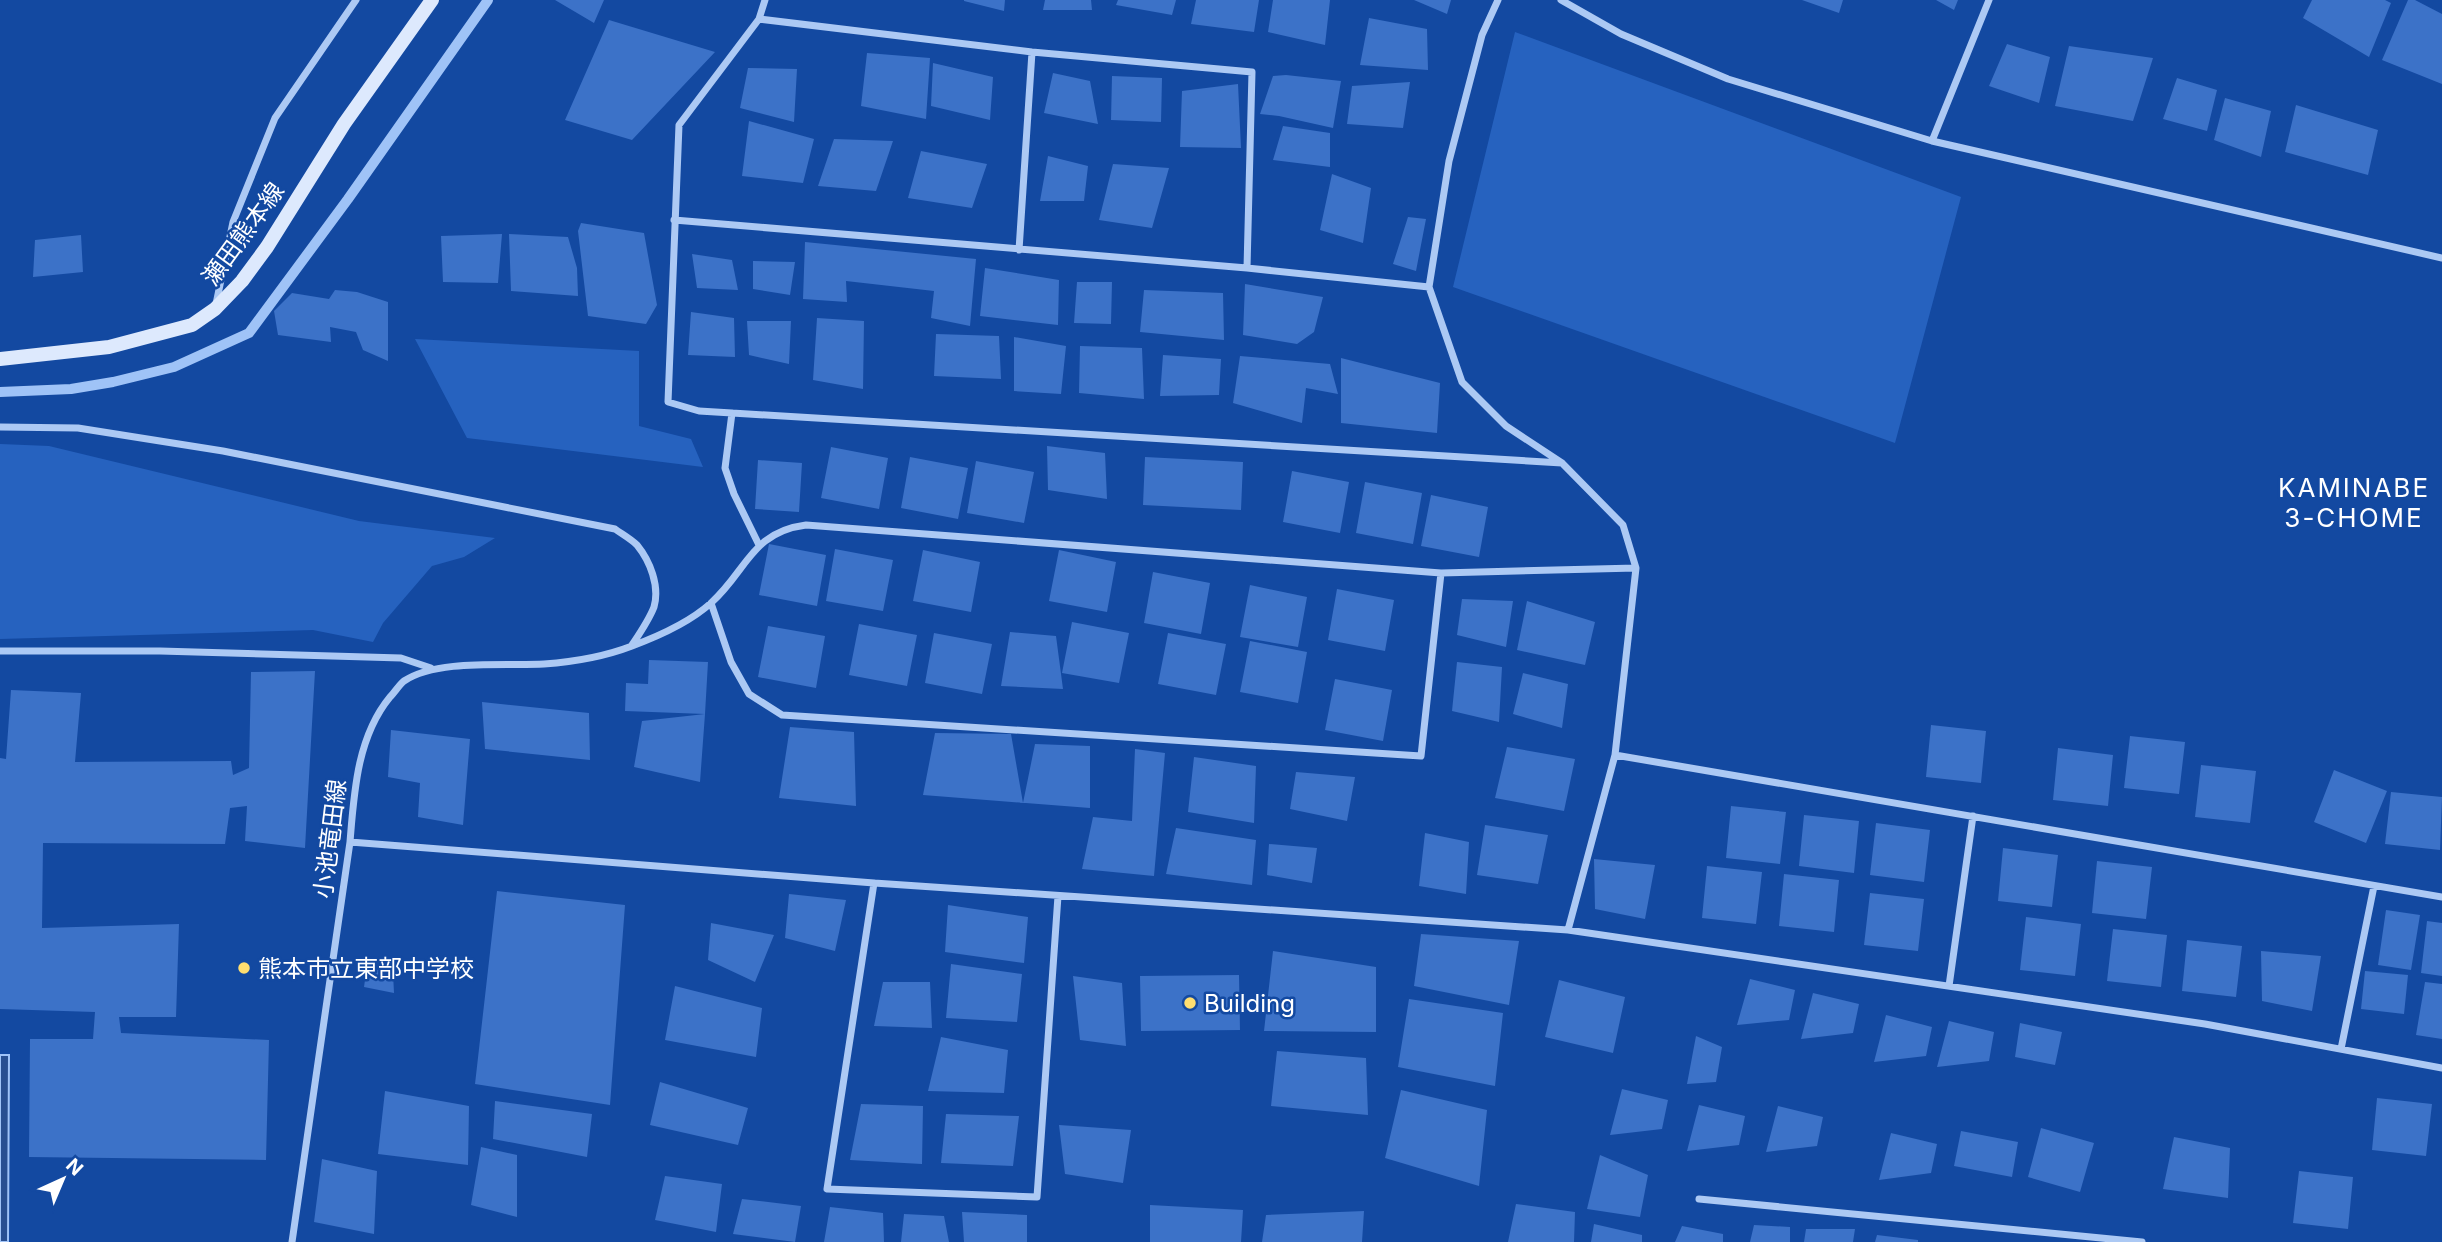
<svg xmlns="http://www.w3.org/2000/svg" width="2442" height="1242" font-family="Inter,'Noto Sans JP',sans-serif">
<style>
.green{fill:#2662bf}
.water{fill:#284f91;stroke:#9fc3f7;stroke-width:2}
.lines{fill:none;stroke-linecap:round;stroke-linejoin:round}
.stream{stroke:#9fc3f7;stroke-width:10}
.building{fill:#3c72c8}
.street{stroke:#acc9f4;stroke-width:7}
.secondary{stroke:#dde9fd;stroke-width:14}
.poi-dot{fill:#ffde70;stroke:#1349a1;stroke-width:2.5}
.labels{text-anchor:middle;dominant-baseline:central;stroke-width:5;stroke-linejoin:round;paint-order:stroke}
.street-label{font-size:24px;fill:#fff;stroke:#1349a1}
.poi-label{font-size:24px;fill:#fff;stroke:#1349a1;text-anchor:start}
.neighbourhood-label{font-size:26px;letter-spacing:2px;fill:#fff;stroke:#1349a1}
</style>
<rect width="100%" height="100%" fill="#1349a1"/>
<!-- green -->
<path class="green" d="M1515 32 1961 197 1895 443 1453 287Z
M415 339 639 351V426L691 439 703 467 467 438Z
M0 444 49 446 359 521 495 538 464 557 432 566 383 623 373 642 313 630 0 639Z"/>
<!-- water -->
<path class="water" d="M0 1055H9L8 1242H0Z"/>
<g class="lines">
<!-- stream -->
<path class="stream" d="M0 392 71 389 113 382 174 367 249 333 348 199 488 0"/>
</g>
<!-- building -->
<path class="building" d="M555 0H604L594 23Z
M964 0H1005L1004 11 964 1Z
M1045 0H1091L1092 10H1043Z
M1118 0H1176L1172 15 1116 5Z
M1196 0H1259L1254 32 1191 24Z
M1273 0H1330L1325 45 1268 32Z
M1414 0H1451L1447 14Z
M1802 0H1843L1839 13Z
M1936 0H1958L1954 10Z
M2312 0H2385L2391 3 2369 57 2303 18Z
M2408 0H2415L2442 14V84L2382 60Z
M1369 18 1427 29 1428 70 1360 65Z
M609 20 715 52 632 140 565 120Z
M2007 44 2050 57 2039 103 1989 86Z
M2069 46 2153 58 2133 121 2055 106Z
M867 53 930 58 926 119 861 106Z
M933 63 993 77 990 120 931 106Z
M748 68 797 69 794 122 740 108Z
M1053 73 1090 81 1098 124 1044 113Z
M1286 75 1341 81 1333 128 1279 116 1260 114 1273 76Z
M1112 76 1162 78 1161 122 1111 120Z
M2177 78 2217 90 2207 131 2163 119Z
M1410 82 1403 128 1347 124 1352 86Z
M1238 84 1241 148 1180 147 1182 91Z
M2225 98 2271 111 2261 157 2214 140Z
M2296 105 2378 130 2368 175 2285 152Z
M749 121 814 139 803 183 742 176Z
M1283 126 1330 133V167L1273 160Z
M834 139 893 141 876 191 818 186Z
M921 151 987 164 972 208 908 198Z
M1048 156 1088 166 1084 201H1040Z
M1113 164 1169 168 1152 228 1099 220Z
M1332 174 1371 188 1363 243 1320 230Z
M1408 217 1426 219 1416 271 1393 264Z
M581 223 644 233 657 305 646 324 588 316 578 231Z
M502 234 498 283 443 282 441 236Z
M509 234 568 237 577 268 578 296 511 291Z
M81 235 83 272 33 277 35 240Z
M805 242 976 259 970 326 931 318 934 291 846 281 847 302 803 299Z
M692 254 732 260 738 290 697 288Z
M753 261 795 262 790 295 753 289Z
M985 268 1059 280 1058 325 980 316Z
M1077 282H1112L1111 324 1074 323Z
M1245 284 1323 297 1314 332 1297 344 1243 335Z
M335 290 357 292 388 302V361L363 350 356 332 330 327 331 342 278 335 274 311 292 293 329 299Z
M1144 290 1223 293 1224 340 1140 332Z
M691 312 734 318 735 357 688 355Z
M817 318 864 321 863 389 813 380Z
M747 321H791L789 364 749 355Z
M936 334 999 336 1001 379 934 376Z
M1014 337 1066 346 1061 394 1014 391Z
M1080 346 1142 348 1144 399 1079 393Z
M1163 355 1221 359 1219 395 1160 396Z
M1240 356 1330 364 1338 394 1306 388 1302 423 1233 403Z
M1341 358 1440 383 1437 433 1341 423Z
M1047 446 1105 453 1107 499 1048 490Z
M831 447 888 458 879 509 821 498Z
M910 457 968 468 958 519 901 508Z
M1145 457 1243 462 1241 510 1143 505Z
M758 460 802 463 799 512 755 509Z
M976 461 1034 472 1024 523 967 513Z
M1292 471 1349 482 1340 533 1283 522Z
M1365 482 1422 493 1413 544 1356 533Z
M1431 495 1488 507 1479 557 1421 546Z
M769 544 826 555 817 606 759 595Z
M835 549 893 560 883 611 826 601Z
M923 550 980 562 971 612 913 601Z
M1059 550 1116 562 1107 612 1049 601Z
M1153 572 1210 583 1201 634 1144 623Z
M1250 585 1307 597 1298 647 1240 637Z
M1337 589 1394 600 1385 651 1328 640Z
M1462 599 1513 601 1506 647 1457 635Z
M1527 601 1595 622 1585 665 1517 650Z
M1072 622 1129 633 1119 683 1062 673Z
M859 624 917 635 907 686 849 675Z
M768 626 825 636 816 688 758 677Z
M1010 632 1056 636 1063 689 1001 686Z
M934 633 992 644 982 694 925 683Z
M1168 633 1226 644 1216 695 1158 684Z
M1250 641 1307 652 1298 703 1240 692Z
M649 660 708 662 705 714 625 711 626 683 648 684Z
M1457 662 1502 667 1499 722 1452 711Z
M315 671 305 848 245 841 247 806 230 808 225 844 43 843 42 928 179 924 176 1017H119L121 1033 269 1040 266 1160 29 1157 30 1039H93L95 1012 0 1009V758L6 759 11 690 81 693 75 762 231 761 233 775 249 768 251 672Z
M1523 673 1568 684 1562 728 1513 714Z
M1335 679 1392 690 1383 741 1325 730Z
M482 702 589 713 590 760 485 749Z
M705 714 700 782 634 767 642 721Z
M1931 725 1986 731 1981 783 1926 777Z
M790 727 854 732 856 806 779 798Z
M391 730 470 739 463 825 418 817 420 783 388 777Z
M935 733 1011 734 1023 803 1035 744 1090 746V808L923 795Z
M2130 736 2185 742 2179 794 2124 788Z
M1507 747 1575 759 1564 811 1495 798Z
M2058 748 2113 755 2108 806 2053 800Z
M1135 749 1165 753 1154 876 1082 869 1093 817 1132 821Z
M1194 757 1256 766 1254 823 1188 812Z
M2201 765 2256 771 2250 823 2195 817Z
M2334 770 2387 791 2366 843 2314 822Z
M1296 772 1355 777 1347 821 1290 809Z
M2391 792 2442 797 2440 850 2385 844Z
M1731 806 1786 812 1780 864 1726 858Z
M1804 815 1859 821 1854 873 1799 866Z
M1876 823 1930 830 1924 882 1870 875Z
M1485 825 1548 835 1538 884 1477 875Z
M1176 828 1256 840 1252 885 1166 874Z
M1425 833 1469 842 1466 894 1419 886Z
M1269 844 1317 848 1312 883 1267 875Z
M2003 848 2058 855 2052 907 1998 901Z
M1594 859 1655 865 1645 919 1595 909Z
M2097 861 2152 867 2146 919 2092 913Z
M1707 866 1762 872 1756 924 1702 918Z
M1784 874 1839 880 1834 932 1779 926Z
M497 891 625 905 610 1105 475 1084Z
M1870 893 1924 899 1918 951 1864 945Z
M789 894 846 900 835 951 785 938Z
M948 905 1028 917 1024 963 945 952Z
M2386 910 2420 915 2411 970 2378 965Z
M2026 917 2081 924 2075 976 2020 970Z
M2427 921 2442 923V976L2421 973Z
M711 923 774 935 755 982 708 960Z
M2113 929 2167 935 2161 987 2107 981Z
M1421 934 1519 941 1509 1005 1414 986Z
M2187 940 2242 946 2236 997 2182 991Z
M1273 951 1376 967V1032L1264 1031Z
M2261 951 2321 956 2312 1011 2262 1001Z
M951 964 1022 974 1017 1022 946 1018Z
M367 966 393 973 394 993 364 987Z
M2365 971 2408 975 2404 1014 2361 1009Z
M1239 975 1240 1030 1141 1031 1140 976Z
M1073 976 1122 983 1126 1046 1080 1040Z
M1750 979 1795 990 1789 1020 1737 1025Z
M1559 980 1625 997 1613 1053 1545 1037Z
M883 982H930L932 1028 874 1026Z
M2425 982 2442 984V1039L2416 1035Z
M675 986 762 1008 756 1057 665 1040Z
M1813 993 1859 1004 1853 1033 1801 1039Z
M1409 999 1503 1013 1495 1086 1398 1067Z
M1886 1015 1932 1027 1926 1056 1874 1062Z
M1949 1021 1994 1032 1989 1061 1937 1067Z
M2020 1023 2062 1032 2055 1065 2015 1057Z
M1696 1036 1722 1047 1716 1082 1687 1084Z
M941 1037 1008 1050 1004 1093 928 1091Z
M1277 1051 1366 1058 1368 1115 1271 1106Z
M660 1082 748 1108 738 1145 650 1125Z
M1622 1089 1668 1100 1662 1129 1610 1135Z
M1401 1090 1487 1110 1479 1186 1385 1158Z
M385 1091 469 1106 468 1165 378 1154Z
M2377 1098 2432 1104 2426 1156 2372 1150Z
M495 1101 592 1114 587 1157 493 1139Z
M861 1104 923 1106 922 1164 850 1160Z
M1699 1105 1745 1116 1739 1145 1687 1151Z
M1778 1106 1823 1117 1817 1146 1766 1152Z
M946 1114 1019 1116 1013 1166 941 1163Z
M1059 1125 1131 1130 1123 1183 1065 1174Z
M2041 1128 2094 1143 2080 1192 2028 1177Z
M1961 1131 2018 1142 2012 1177 1954 1166Z
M1891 1133 1937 1144 1931 1173 1879 1180Z
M2174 1137 2230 1148 2228 1198 2163 1189Z
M481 1147 517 1155V1217L471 1205Z
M1600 1155 1648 1175 1640 1217 1587 1209Z
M322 1159 377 1171 374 1234 314 1222Z
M2299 1171 2353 1177 2348 1229 2293 1223Z
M665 1176 722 1184 716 1232 655 1220Z
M742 1199 801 1206 795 1242 733 1234Z
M1516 1204 1575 1212 1574 1242H1508Z
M1150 1205 1243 1210 1241 1242H1150Z
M830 1207 883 1213 884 1242H824Z
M1364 1211 1362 1242H1262L1266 1215Z
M962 1212 1027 1215V1242H964Z
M904 1214 944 1216 949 1242H901Z
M1594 1224 1642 1235V1242H1591Z
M1754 1225 1790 1227V1242H1750Z
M1682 1226 1723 1234V1242H1675Z
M1806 1229H1855L1853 1242H1804Z
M1877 1235 1918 1240V1242H1875Z"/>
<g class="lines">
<!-- street -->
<path class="street" d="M1498 0 1482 35 1449 161 1429 287 1462 382 1506 426 1562 463 1623 525 1636 568 1615 755 1568 930
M1561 0 1621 34 1728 79 1932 141 1989 0
M759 19 1032 52 1252 72 1247 268
M1932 141 2442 258
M674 220 1247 268 1429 287
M1019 250 1032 52
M216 304 233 222 275 118 356 0
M732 413 1562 463
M0 427 78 428 223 451 615 529C622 534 631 539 637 545 650 561 660 586 654 607 649 620 640 633 632 645
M759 545 734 494 725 468 732 413 699 411 668 402 679 125 759 19 765 0
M711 603 731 662 749 694 782 715 1421 756 1441 573
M0 651H160L401 658 431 668
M1615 755 2442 897
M350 842 874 883 1568 930 2205 1024 2442 1068
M874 883 827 1189 1037 1197 1058 896
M1949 986 1973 816
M2341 1049 2374 886
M1699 1199 2142 1242
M292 1242 350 842C354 793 357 737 390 697 395 692 399 685 404 681 437 659 504 666 544 664 572 662 606 656 632 646 659 636 690 622 711 603 747 571 751 532 806 525L1441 573 1636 568"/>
<!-- secondary -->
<path class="secondary" d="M0 359 109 347 192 325 215 309 242 281 267 247 344 124 432 0"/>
</g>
<!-- markers -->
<g class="poi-dot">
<circle cx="244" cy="968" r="7"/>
<circle cx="1190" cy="1003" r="7"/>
</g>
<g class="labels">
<!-- street labels -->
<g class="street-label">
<text transform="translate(243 234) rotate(-54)">瀬田熊本線</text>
<text transform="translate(330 839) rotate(-83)">小池竜田線</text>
</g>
<!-- poi labels -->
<g class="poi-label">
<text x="258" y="968">熊本市立東部中学校</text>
<text x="1204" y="1003">Building</text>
</g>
<!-- neighbourhood labels -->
<g class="neighbourhood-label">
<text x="2354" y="487">KAMINABE<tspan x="2354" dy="30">3-CHOME</tspan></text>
</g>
</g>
<!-- north arrow -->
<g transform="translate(63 1179) rotate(44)" stroke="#1349a1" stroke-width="5" paint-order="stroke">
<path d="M0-5L12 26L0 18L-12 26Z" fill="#ffffff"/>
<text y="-10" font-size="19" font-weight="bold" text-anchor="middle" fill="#ffffff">N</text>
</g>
</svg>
